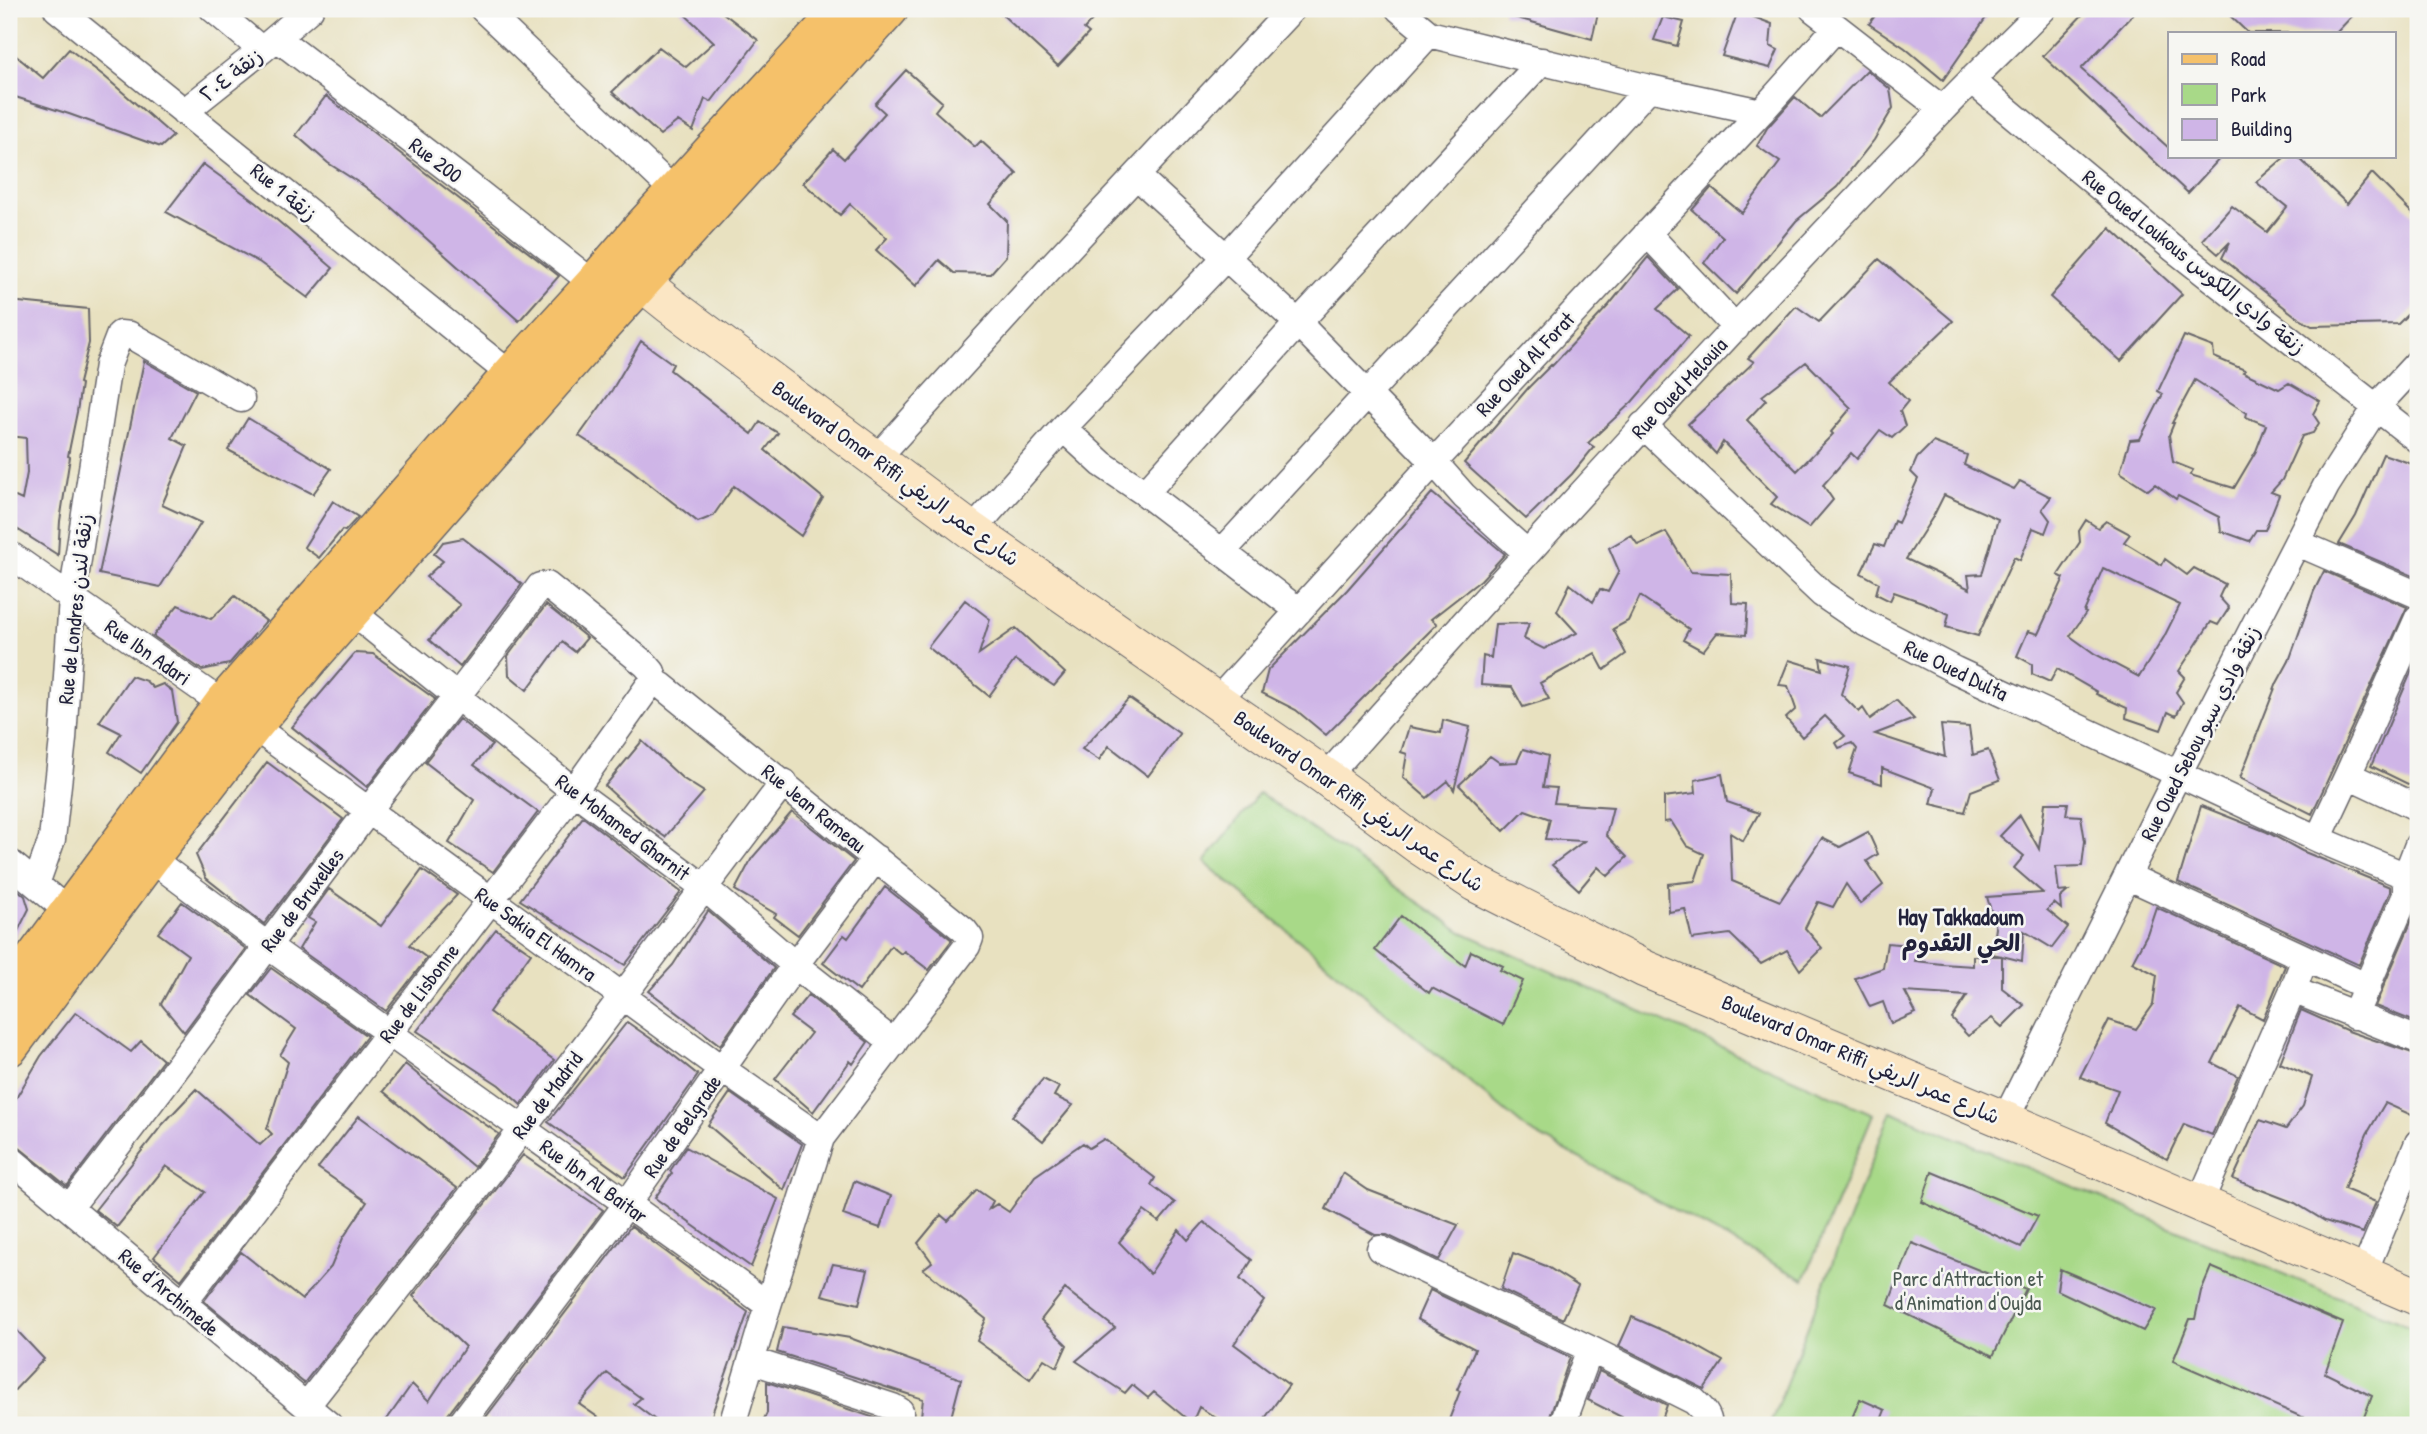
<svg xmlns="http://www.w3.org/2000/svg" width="2427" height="1434" font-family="'Patrick Hand','Playpen Sans Arabic',sans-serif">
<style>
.green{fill:#a8d988;stroke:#657e62;stroke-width:2}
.building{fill:#cfb5e7;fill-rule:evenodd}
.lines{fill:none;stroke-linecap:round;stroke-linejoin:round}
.street-casing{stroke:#67656a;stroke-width:29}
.secondary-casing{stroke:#67656a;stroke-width:39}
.primary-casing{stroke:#67656a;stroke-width:41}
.street{stroke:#fff;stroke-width:26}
.secondary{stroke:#fbe6c4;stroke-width:37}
.primary{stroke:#f5c16b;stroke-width:38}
.labels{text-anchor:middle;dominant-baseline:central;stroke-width:5;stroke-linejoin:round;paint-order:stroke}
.street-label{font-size:21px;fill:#22223b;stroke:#f6f6f2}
.park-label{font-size:21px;fill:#4a5952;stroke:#f6f6f2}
.neighbourhood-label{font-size:23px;font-weight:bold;fill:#22223b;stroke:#f6f6f2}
</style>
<rect width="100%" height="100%" fill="#f6f6f2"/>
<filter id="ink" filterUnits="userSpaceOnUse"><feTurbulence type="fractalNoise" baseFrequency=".0143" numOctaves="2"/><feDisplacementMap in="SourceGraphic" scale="14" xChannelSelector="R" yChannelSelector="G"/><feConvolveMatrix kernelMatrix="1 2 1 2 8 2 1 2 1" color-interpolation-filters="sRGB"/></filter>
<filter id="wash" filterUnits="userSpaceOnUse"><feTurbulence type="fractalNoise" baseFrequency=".00686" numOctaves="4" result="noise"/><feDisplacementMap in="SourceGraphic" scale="28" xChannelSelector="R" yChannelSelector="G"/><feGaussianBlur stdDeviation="1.57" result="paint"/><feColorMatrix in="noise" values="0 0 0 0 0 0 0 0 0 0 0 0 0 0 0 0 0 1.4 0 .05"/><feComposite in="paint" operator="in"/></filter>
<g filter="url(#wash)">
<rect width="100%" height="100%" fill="#e8e1c0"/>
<!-- green -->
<path class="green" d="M1259 793 1462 932 1873 1114 1804 1280 1529 1131 1204 862Z
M1891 1111 2418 1330V1425H1770Z"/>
<g id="blocks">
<!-- building -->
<path class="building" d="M679 9H718L758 40 711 102 705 99 693 131 678 121 660 135 612 92 659 47 686 67 714 42Z
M996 9H1102L1084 29 1089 33 1058 66Z
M1504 9H1599L1592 39 1503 14Z
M1880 9H1992L1943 80 1905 48 1869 24Z
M2088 9H2138L2081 69 2170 149V156H2222L2188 193 2043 56Z
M2223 9H2359L2336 33H2248Z
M1738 11 1772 24 1770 46 1778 50 1770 68 1722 56Z
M1663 17 1684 22 1677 46 1654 40Z
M69 49 104 76 173 136 161 147 69 114 9 95V50L43 78Z
M906 70 942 102 935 111 975 147 981 141 1017 174 990 204 1007 221 1006 256 990 274 954 273 939 260 916 286 876 250 887 238 850 204 840 215 803 183 833 149 844 159 885 113 875 104Z
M1867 70 1890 89 1893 108 1874 140 1837 187 1796 221 1736 294 1704 263 1723 237 1692 210 1711 188 1742 213 1780 162 1757 146 1767 128 1795 97 1820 118Z
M326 96 559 276 519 321 391 207 364 186 328 163 296 135Z
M2286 156H2297L2347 204 2372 173 2418 219V304L2398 324 2312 326 2298 318 2222 258 2230 242 2218 254 2202 240 2232 206 2267 232 2287 207 2256 182Z
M203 164 257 203 333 268 308 298 259 262 166 212Z
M2110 228 2182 294 2121 361 2050 297Z
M1648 257 1678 289 1657 309 1689 336 1632 402 1588 443 1594 447 1572 474 1526 519 1464 463 1529 387 1551 365 1552 366 1609 305Z
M1879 259 1953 321 1889 382 1908 401 1900 411 1905 426 1892 438 1880 430 1857 459 1851 453 1823 485 1833 500 1809 528 1771 504 1777 497 1723 442 1716 454 1688 424 1754 362 1748 358 1796 306 1819 322ZM1806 362 1851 408 1831 432 1833 434 1797 471 1747 420 1766 400 1762 396Z
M9 301 88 309 89 343 79 383 81 384 77 412 68 456 70 457 60 521 58 555 9 524V494L22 500 27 473 26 438 9 436Z
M2184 336 2213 347 2214 357 2245 370 2243 372 2279 389 2289 383 2320 401 2313 414 2319 423 2313 433 2302 436 2282 480 2271 492 2279 495 2265 530H2256L2249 541 2221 531 2219 517 2178 496 2176 499 2155 484 2148 490 2120 472 2130 440 2140 439 2163 394 2158 391ZM2195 380 2247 413 2246 417 2266 425 2256 451 2234 488 2190 475 2193 470 2173 462 2169 435 2174 423H2172Z
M641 341 673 364 670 370 752 434 760 422 778 433 765 450 823 498 801 536 734 486 713 516 698 522 630 469 579 436 612 390Z
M144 361 196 391 172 438 187 446 162 505 201 523 160 587 99 574Z
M248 418 331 469 313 494 228 450Z
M1933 442 1967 455 1964 465 1988 477 2014 489 2020 481 2051 497 2042 509 2050 520 2045 533 2033 528 2020 560 2014 557 1978 636 1946 627 1949 614 1922 602 1894 592 1890 601 1876 594 1879 583 1861 573 1875 544 1884 547 1894 521 1898 523 1918 479 1911 472 1917 458ZM1944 495 1998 519 1982 574 1968 575 1970 589 1906 559 1934 515Z
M2383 454 2418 466V578L2339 544 2356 516Z
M1432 493 1505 554 1481 580 1431 619 1437 624 1326 735 1296 710 1262 693 1268 670 1347 590Z
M333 501 358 517 345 531 342 530 319 558 304 547Z
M2086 520 2098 528 2106 521 2130 534 2124 542 2162 565 2165 559 2187 575 2194 568 2225 584 2219 597 2229 608 2218 625 2211 622 2179 671 2185 677 2176 692 2183 702 2176 716 2168 712 2161 730 2126 718 2127 708 2096 694 2097 692 2057 669 2050 682 2032 674V664L2017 656 2028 631 2038 634 2064 578 2058 575 2080 542 2079 531ZM2103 568 2180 605 2164 637 2139 677 2095 654 2070 636 2086 613 2084 612Z
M1666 532 1691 572 1731 574 1732 603 1748 604 1746 635 1717 633 1703 651 1683 640 1689 629 1640 596 1628 621 1613 629 1626 654 1604 670 1595 653 1540 683 1549 699 1523 707 1512 687 1481 685 1483 656 1491 658 1495 624 1529 623 1524 639 1544 649 1577 633 1557 611 1570 584 1593 602 1600 589 1608 592 1619 571 1609 548 1631 535 1638 545Z
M463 538 522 584 460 667 429 640 460 605 426 577 443 561 434 554 443 542Z
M2324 571 2407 607 2312 814 2240 778 2277 683 2289 661 2314 591Z
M235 596 266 621 229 664 202 670 153 636 178 605 211 619Z
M965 600 990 619 979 654 1016 628 1065 673 1054 686 1015 660 989 696 928 647Z
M546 605 587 638 575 652 562 642 527 690 509 675 508 656Z
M355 653 373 654 435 699 367 787 292 727Z
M2418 656V789L2371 766Z
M1820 658 1850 666 1841 694 1859 712 1863 708 1870 719 1896 700 1914 719 1875 734 1945 757 1941 725 1969 727 1973 755 1988 750 2000 780 1971 791 1965 812 1931 804 1935 788 1882 768V784L1849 773 1857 749 1852 743 1839 748 1836 743 1845 736 1825 716 1802 737 1786 718 1796 709 1788 686 1779 685 1789 660 1822 670Z
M131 676 146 681 153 688 163 684 172 691 177 722 141 773 109 752 121 733 99 722Z
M1129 698 1180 734 1148 776 1109 746 1099 760 1082 749Z
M459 719 492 745 474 765 538 812 493 872 449 843 474 800 425 762Z
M1443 720 1470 727 1454 790 1448 781 1427 798 1403 777 1407 754 1401 752 1409 727 1441 733Z
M642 741 682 778 704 792 665 837 644 822 605 786Z
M1523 749 1548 756 1543 787 1557 788 1554 803 1613 807 1606 835 1627 857 1608 876 1598 867 1579 890 1552 865 1584 841 1545 839 1550 819 1525 810 1504 831 1459 785 1490 756 1500 763 1517 762Z
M267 762 343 819 264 924 206 878 196 855Z
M1722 774 1727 802 1759 813 1743 841 1730 833 1732 881 1780 901 1822 838 1840 847 1868 832 1878 854 1867 861 1883 885 1860 904 1846 884 1833 907 1818 902 1805 928 1822 948 1800 970 1787 950 1761 964 1730 934 1692 939 1685 909 1669 912 1668 884 1695 881 1704 854 1687 846 1671 821 1664 822V797L1696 793 1695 780Z
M2045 803H2068L2066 815 2081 816 2085 841 2082 866 2056 867 2059 892 2068 891 2060 898 2061 909 2054 903 2047 910 2068 927 2052 948 2024 931 2022 961 2002 956V988L2024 1005 2002 1027 1992 1018 1968 1036 1952 1019 1967 996 1905 992 1916 1013 1891 1024 1883 1002 1870 1007 1855 978 1883 968 1887 943 1920 946 1915 961 1942 964 1973 966V956H2002L1992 954 1996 928 1987 897 2043 893 2014 868 2024 856 2000 836 2020 815 2039 849Z
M2201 806 2267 832 2302 851 2390 887V892L2359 965 2178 882Z
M792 812 854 861 798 935 774 917 776 914 735 890 752 858Z
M583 817 681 892 625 965 520 900Z
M422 870 457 895 409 945 427 958 386 1011 299 949 315 922 308 918 329 889 381 926Z
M9 882 25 896 29 909 9 949Z
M885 887 952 940 929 970 904 951 901 954 891 946 859 991 823 963 844 935 848 938Z
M182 902 246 949 184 1032 161 1004 188 955 158 933Z
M2418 906V1023L2375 1006Z
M2156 907 2285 966 2263 1019 2240 1007 2212 1063 2238 1076 2212 1135 2184 1124 2167 1159 2105 1123 2118 1090 2080 1077 2109 1020 2136 1029 2153 1005 2157 975 2132 962 2147 934Z
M708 911 774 968 720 1045 649 991 673 965Z
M1401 916 1465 966 1471 951 1503 966 1500 970 1523 981 1503 1025 1432 988 1429 993 1375 950Z
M496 929 531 953 489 1012 554 1060 521 1105 499 1085 417 1031Z
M271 968 367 1036 181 1280 154 1257 205 1192 166 1166 117 1227 95 1210 163 1124 196 1089 260 1145 272 1134 267 1129 288 1062 280 1055 296 1029 250 995Z
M808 995 868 1042 853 1064 850 1061 813 1112 775 1079 811 1033 790 1017Z
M2301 1010 2348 1031 2418 1055V1118L2385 1103 2367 1134 2344 1189 2376 1202 2363 1233 2325 1221 2295 1203 2233 1179 2260 1120 2286 1129 2303 1106 2312 1077 2280 1063Z
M76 1012 131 1052 141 1041 163 1060 67 1186 11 1141 9 1136V1110L41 1056Z
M627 1022 663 1047 698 1075 625 1177 548 1122Z
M405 1064 443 1095 499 1134 474 1167 383 1091Z
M1043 1079 1059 1087 1054 1096 1073 1105 1043 1141 1012 1116Z
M730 1093 802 1144 784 1190 708 1125Z
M359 1116 457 1188 304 1383 204 1301 241 1252 302 1300 331 1267 343 1238 367 1202 318 1168Z
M1104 1139 1155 1178 1151 1185 1175 1203 1159 1222 1144 1211 1119 1242 1150 1274 1179 1230 1188 1240 1204 1222 1252 1260 1240 1279 1264 1301 1234 1344 1289 1385 1260 1425H1227L1199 1407 1192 1423 1154 1392 1148 1398 1132 1385 1125 1393 1076 1361 1115 1328 1065 1289 1041 1320 1067 1345 1057 1367 1044 1359 1030 1379 977 1341 986 1319 923 1269 932 1262 918 1243 941 1215 948 1221 977 1190 993 1201 989 1209 997 1204 1009 1212 1035 1176 1083 1143 1089 1148Z
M686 1147 778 1199 751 1267 655 1198 672 1173 670 1171Z
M523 1155 603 1210 447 1416 445 1425H383L412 1384 429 1401 465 1347 413 1296Z
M1932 1172 2038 1216 2021 1247 1922 1202Z
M1343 1173 1368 1190 1458 1225 1439 1260 1387 1235H1375L1326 1209Z
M854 1181 891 1196 880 1228 843 1215Z
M631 1226 748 1312 713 1411 711 1425H662L634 1404 641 1398 607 1373 579 1404 609 1425H496L486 1417Z
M1912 1243 2026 1289 1993 1356 1888 1305Z
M1513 1253 1546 1266 1578 1286 1563 1319 1501 1289Z
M833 1264 868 1270 859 1304 822 1295Z
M2211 1267 2343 1323 2325 1373 2372 1396 2361 1425H2335L2302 1417 2173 1361 2190 1319H2195L2201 1291Z
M2060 1269 2156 1310 2143 1331 2057 1290Z
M1430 1290 1570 1357 1547 1425H1447L1460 1391 1457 1390 1475 1349 1417 1319Z
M1632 1317 1691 1343 1723 1361 1704 1389 1619 1346Z
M9 1322 44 1359 9 1396Z
M783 1327 850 1338 961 1379 949 1425H920L923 1399 777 1352Z
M1599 1371 1667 1405 1660 1425H1637L1588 1400Z
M767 1382 875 1418 872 1425H761L767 1413Z
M1860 1399 1885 1410 1879 1425H1849Z"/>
</g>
</g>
<g filter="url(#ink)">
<use href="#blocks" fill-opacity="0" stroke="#67656a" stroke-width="2"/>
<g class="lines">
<defs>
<path id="street" d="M57 9 511 375
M213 9 262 50
M483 9 675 192
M1399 9 1429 34 1649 88 1761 112
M1813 9 1942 109
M277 38 460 178 594 284
M1971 80 2174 249 2418 440
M184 112 262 50 310 9
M1137 176 1298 323 1434 462 1464 496 1526 552
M1647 233 1736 328
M1643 425 1822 594 1863 622 1955 670 2318 839
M1063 428 1102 464 1145 493 1299 611
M876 459 1047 271 1292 9
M1145 493 1298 323 1542 61
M972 531 1063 428 1227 256 1429 34
M2298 543 2418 595
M1222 552 1649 88
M9 554 223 704 722 1069 821 1138
M351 611 574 791 705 888 795 965 894 1043
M655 682 662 686 964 930 970 938 967 946 821 1138 768 1305 732 1425
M1216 702 1434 462 1761 112 1836 28
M2348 775 2418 618
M1326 777C1527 551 1731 328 1942 110 1975 75 2010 43 2043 9
M2418 808 2348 775 2318 839 2406 876 2418 845
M150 858 268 946 768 1305
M9 862 69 912
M2127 876 2305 958 2293 990 2418 1040
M36 884 52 839 63 739 72 598 108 365 120 334 130 335 241 399
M2305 958 2368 987
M2354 1016 2406 895V876
M2005 1120 2178 774 2326 486 2377 406 2418 362
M9 1158 329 1425
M2199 1204 2293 990
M69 1208C171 1079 267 945 366 814 423 737 485 664 540 586L547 585 646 665 652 672 655 682
M1380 1249 1590 1349 1694 1401C1702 1409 1708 1414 1709 1425
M2363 1274 2418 1143
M182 1304 574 791 648 687 655 682
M753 1361 893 1407 900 1411V1425
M307 1405 496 1164 784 782
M460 1425 627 1204 795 965 876 858
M1562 1425 1590 1349"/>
<path id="secondary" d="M617 263 671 306 972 531 1326 777 1418 845 1475 883 1645 969 2005 1120 2418 1297"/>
<path id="primary" d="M9 993 223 704 511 375 594 284 642 228 843 9
M9 1047 150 858 252 727 309 659 594 334 889 9"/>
</defs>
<!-- street casing -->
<use href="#street" class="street-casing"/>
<!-- secondary casing -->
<use href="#secondary" class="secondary-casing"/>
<!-- primary casing -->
<use href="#primary" class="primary-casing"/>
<!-- street -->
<use href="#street" class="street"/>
<!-- secondary -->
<use href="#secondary" class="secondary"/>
<!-- primary -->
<use href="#primary" class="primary"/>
</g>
</g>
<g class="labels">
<!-- street labels -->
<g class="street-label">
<text transform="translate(231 75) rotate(-38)">زنقة ٢٠٤</text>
<text transform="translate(436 160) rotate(37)">Rue 200</text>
<text transform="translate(284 192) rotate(39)">Rue 1 زنقة</text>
<text transform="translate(2194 262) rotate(39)">Rue Oued Loukous زنقة وادي اللكوس</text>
<text transform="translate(1525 364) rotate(-47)">Rue Oued Al Forat</text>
<text transform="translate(1679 388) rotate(-47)">Rue Oued Melouia</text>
<text transform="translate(896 473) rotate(36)">Boulevard Omar Riffi شارع عمر الريفي</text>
<text transform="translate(75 609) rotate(-84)">Rue de Londres زنقة لندن</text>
<text transform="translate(148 652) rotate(35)">Rue Ibn Adari</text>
<text transform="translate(1956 670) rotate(26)">Rue Oued Dulta</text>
<text transform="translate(2200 733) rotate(-63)">Rue Oued Sebou زنقة وادي سبو</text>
<text transform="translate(1359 801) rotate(35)">Boulevard Omar Riffi شارع عمر الريفي</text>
<text transform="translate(814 808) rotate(39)">Rue Jean Rameau</text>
<text transform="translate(623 827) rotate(37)">Rue Mohamed Gharnit</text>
<text transform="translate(302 900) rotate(-53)">Rue de Bruxelles</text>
<text transform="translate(536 934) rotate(36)">Rue Sakia El Hamra</text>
<text transform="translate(419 993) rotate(-53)">Rue de Lisbonne</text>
<text transform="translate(1861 1059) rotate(23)">Boulevard Omar Riffi شارع عمر الريفي</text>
<text transform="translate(547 1095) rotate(-53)">Rue de Madrid</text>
<text transform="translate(682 1126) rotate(-55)">Rue de Belgrade</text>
<text transform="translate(594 1181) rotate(36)">Rue Ibn Al Baitar</text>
<text transform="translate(169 1292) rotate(40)">Rue d’Archimede</text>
</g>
<!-- park labels -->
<g class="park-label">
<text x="1968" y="1278">Parc d'Attraction et<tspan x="1968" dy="24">d'Animation d'Oujda</tspan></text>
</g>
<!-- neighbourhood labels -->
<g class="neighbourhood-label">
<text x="1961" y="916">Hay Takkadoum<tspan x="1961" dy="26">الحي التقدوم</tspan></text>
</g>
</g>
<!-- margin -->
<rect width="2427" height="1434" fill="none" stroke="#f6f6f2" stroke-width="35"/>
<!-- legend -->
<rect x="2168" y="32" width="228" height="126" fill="#f6f6f2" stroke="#a1a1a9" stroke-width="2"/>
<rect x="2182" y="54" width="35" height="10" fill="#f5c16b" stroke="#a1a1a9" stroke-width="2"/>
<text x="2231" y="66" font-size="21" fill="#22223b">Road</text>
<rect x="2182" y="84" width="35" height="21" fill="#a8d988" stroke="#a1a1a9" stroke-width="2"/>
<text x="2231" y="102" font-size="21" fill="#22223b">Park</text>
<rect x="2182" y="119" width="35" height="21" fill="#cfb5e7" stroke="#a1a1a9" stroke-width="2"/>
<text x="2231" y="136" font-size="21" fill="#22223b">Building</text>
</svg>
